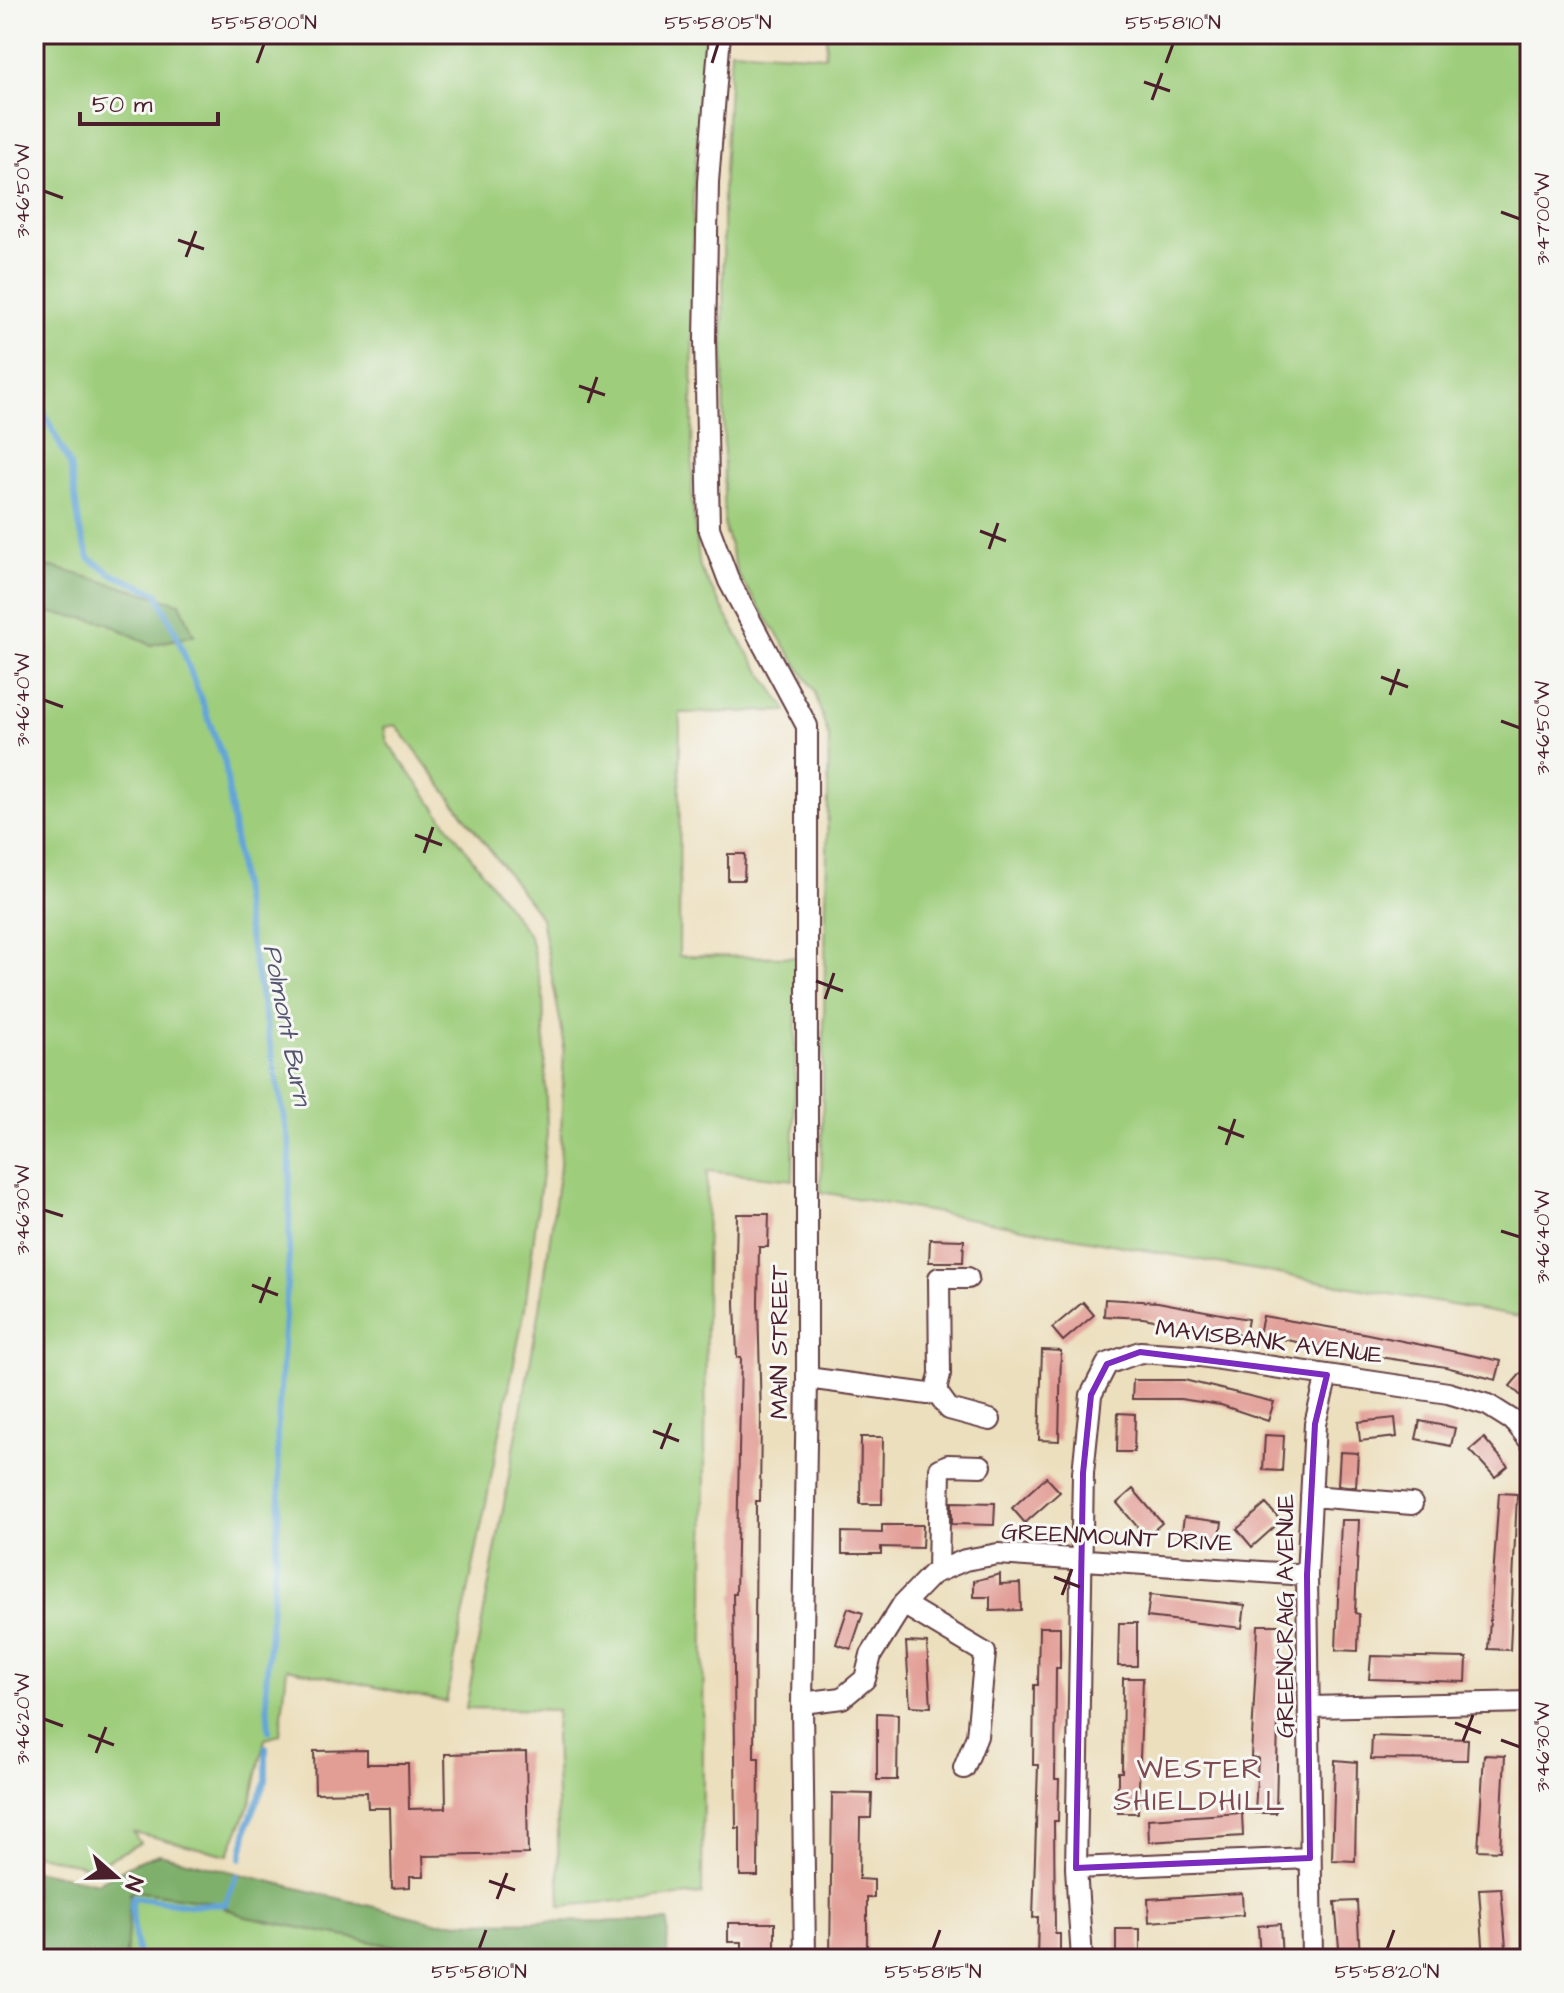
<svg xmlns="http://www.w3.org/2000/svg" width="1564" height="1993" font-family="'Architects Daughter',sans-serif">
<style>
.green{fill:#9ecd7c;stroke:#747654;stroke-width:2}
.forest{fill:#7eb06c;stroke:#64684c;stroke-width:2}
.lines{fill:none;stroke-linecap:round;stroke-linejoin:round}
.stream{stroke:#63a5d7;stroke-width:6}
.building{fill:#e29d95}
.minor-casing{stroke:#623c41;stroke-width:24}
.minor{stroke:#fff;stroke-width:20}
.marked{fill:none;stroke:#7b2cbf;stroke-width:6;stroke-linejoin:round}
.ticks{fill:none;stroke:#4a1f2b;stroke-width:3}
.labels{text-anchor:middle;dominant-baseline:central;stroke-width:6;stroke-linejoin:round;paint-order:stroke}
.street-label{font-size:24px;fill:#4a1f2b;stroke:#f6f6f2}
.water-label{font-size:26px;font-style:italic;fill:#545570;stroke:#f6f6f2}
.quarter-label{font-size:28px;letter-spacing:2px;fill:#7f4b50;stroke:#f6f6f2}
.neatline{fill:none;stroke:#4a1f2b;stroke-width:3}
.ticks-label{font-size:20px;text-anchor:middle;fill:#4a1f2b}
</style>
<rect width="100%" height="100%" fill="#f6f6f2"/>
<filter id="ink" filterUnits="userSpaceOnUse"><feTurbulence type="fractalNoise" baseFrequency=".0125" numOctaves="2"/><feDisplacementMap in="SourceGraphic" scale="16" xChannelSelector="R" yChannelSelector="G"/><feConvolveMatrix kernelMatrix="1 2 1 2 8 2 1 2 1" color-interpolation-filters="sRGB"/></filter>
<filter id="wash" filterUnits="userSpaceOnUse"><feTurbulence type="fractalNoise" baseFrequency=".006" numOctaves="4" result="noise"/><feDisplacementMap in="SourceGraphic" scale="32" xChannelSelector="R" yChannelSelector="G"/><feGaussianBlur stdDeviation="1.8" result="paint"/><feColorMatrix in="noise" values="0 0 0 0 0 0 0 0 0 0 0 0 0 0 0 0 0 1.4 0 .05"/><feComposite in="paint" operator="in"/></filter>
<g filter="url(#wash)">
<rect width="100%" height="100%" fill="#ecdfbd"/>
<!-- green -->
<path class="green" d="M34 34H705L693 198 692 501 700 568 743 645 787 711 680 713 679 956 797 957 793 1180 707 1171 702 1894 560 1906 555 1730 557 1710 466 1708 540 1309 560 1167 564 1042 541 918 396 725 384 727 387 742 530 937 543 993 547 1134 525 1308 446 1702 287 1668 280 1735 265 1739 251 1801 228 1855 133 1832 140 1843 92 1868 34 1854V610L106 622 151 645 194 635 52 567 34 566Z
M827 34H1530V1319L821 1192 829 738 814 690 738 575 724 525 723 189 731 50 825 56Z
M135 1891 213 1902 246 1917 403 1948 425 1959H126L130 1893Z"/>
<!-- forest -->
<path class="forest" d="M34 566 52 567 180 603 194 635 151 645 106 622 34 610Z
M159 1854 435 1922 668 1921 667 1959H425L403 1948 246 1917 213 1902 135 1891 130 1893 126 1959H34V1870L98 1883 136 1862Z"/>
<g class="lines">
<!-- stream -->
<path class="stream" d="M34 392 70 465 80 530 89 558 112 574 157 593 176 633 225 763 245 915 290 1147 289 1254 277 1435 280 1494 266 1683 269 1731
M241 1858 248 1824 266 1780V1747
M138 1959C137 1942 129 1910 133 1897L189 1905 225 1904 237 1876"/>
</g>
<g id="blocks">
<!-- building -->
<path class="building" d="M728 854H745L744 880H728Z
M737 1214H769L768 1247H759L758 1303 761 1416 760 1501H756L754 1758H759L758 1876H740V1828H736L733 1594H736L741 1357H737L735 1303Z
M930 1239 964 1240 963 1262H929Z
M1105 1299 1158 1302 1248 1319 1245 1336 1143 1318 1104 1316Z
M1083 1302 1094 1315 1063 1341 1052 1328Z
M1263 1316 1363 1333 1501 1361 1496 1380 1446 1367 1345 1352 1259 1334Z
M1042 1350 1061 1351 1059 1441 1039 1440Z
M1522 1372 1530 1379V1404L1510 1386Z
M1133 1380H1184L1274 1402 1268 1421 1221 1405 1180 1399H1132Z
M1118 1413 1135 1414 1134 1452H1117Z
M1395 1418 1397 1437 1360 1441 1358 1422Z
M1420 1421 1455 1428 1451 1446 1416 1439Z
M1265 1435 1284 1436 1282 1471 1263 1470Z
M861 1437H883L882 1504H860Z
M1484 1438 1508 1466 1495 1477 1470 1450Z
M1340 1452 1358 1453 1356 1487 1338 1485Z
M1046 1477 1060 1492 1025 1523 1012 1508Z
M1133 1489 1162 1523 1146 1537 1117 1503Z
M1499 1493 1517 1494 1510 1650 1488 1649Z
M952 1502 995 1503 994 1525 952 1524Z
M1266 1504 1281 1521 1252 1547 1237 1529Z
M1184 1517 1222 1522 1219 1543 1181 1538Z
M1341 1520H1359L1355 1613 1359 1614 1358 1651 1336 1650Z
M882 1525H923L922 1548 881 1547V1554H842V1532L882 1533Z
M1000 1574V1584L1020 1583 1021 1610 990 1611V1597H974V1581Z
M1150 1595 1245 1605 1242 1628 1147 1617Z
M848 1608 863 1613 851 1649 836 1644Z
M1119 1623H1137V1666H1118Z
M1258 1625H1280L1276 1813H1255L1258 1758 1251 1757Z
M1039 1627H1060V1668H1056L1055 1779H1059L1058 1821H1054L1055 1934H1060V1959H1037L1038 1917 1033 1918 1038 1765H1033L1034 1685H1038Z
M906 1642 927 1643 931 1707 910 1706Z
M1371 1656 1467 1658 1466 1682 1369 1679Z
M1123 1678H1143L1138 1813H1118V1772H1122Z
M877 1713 898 1714 897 1780H877Z
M1372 1736 1468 1739 1467 1760 1371 1759Z
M367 1750V1764H408L409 1809 446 1808 445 1754 526 1752 528 1854 423 1856 424 1876H410V1887L392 1888 390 1808H368L367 1792 315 1793 314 1751Z
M1484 1755 1505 1756 1500 1851 1478 1850Z
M1335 1760 1357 1762 1355 1861 1332 1860Z
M832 1793 872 1794 871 1818H860V1823L859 1879 874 1880V1898H867V1959H830Z
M1242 1813 1243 1836 1149 1842 1148 1819Z
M1501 1888 1507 1959H1484L1479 1889Z
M1242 1893 1243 1915 1149 1922 1148 1899Z
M1357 1901 1360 1959H1340L1335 1902Z
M728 1923H775V1959H742V1942H728Z
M1280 1924 1282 1959H1260L1258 1926Z
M1116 1929H1140V1959H1116Z"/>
</g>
</g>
<g filter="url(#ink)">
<use href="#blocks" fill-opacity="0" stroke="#623c41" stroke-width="2"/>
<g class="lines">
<defs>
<path id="minor" d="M720 34 708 182 705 340 709 528 729 581 807 726V1378L802 1703 805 1959
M807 1378 928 1394 936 1391 940 1374 939 1278H968
M936 1391 949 1409 990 1420
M1311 1496 1412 1504
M938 1571 940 1469 948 1465 981 1466
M903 1604 985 1653 977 1736 964 1768
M802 1703 842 1698 865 1679 871 1655 903 1604 932 1574 965 1560 998 1554 1307 1575
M1311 1707 1530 1702
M1076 1868 1310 1858
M1082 1959 1076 1868 1083 1473 1091 1395 1107 1364 1140 1352 1200 1356 1448 1393 1488 1405 1515 1422 1530 1441
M1312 1959 1307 1575 1315 1424 1327 1375"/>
</defs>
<!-- minor casing -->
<use href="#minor" class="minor-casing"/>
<!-- minor -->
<use href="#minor" class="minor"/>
</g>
</g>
<!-- marked area -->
<path class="marked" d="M1140 1352 1327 1375 1315 1424 1307 1575 1310 1858 1076 1868 1083 1473 1091 1395 1107 1364Z"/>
<!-- ticks -->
<path class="ticks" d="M257 63 264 44M712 63 718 44M1166 63 1173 44M1144 82 1170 91M1152 100 1162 73M44 191 63 198M1501 212 1520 219M178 240 204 249M186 257 196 231M579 386 605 395M588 403 597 377M980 531 1006 541M989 549 998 523M1381 677 1408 687M1390 695 1399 669M44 700 63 707M1501 721 1520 728M415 835 442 845M424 853 433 827M816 981 843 991M825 999 834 973M1218 1127 1244 1137M1226 1145 1235 1119M44 1210 63 1216M1501 1231 1520 1237M252 1285 278 1295M260 1303 270 1277M653 1431 679 1441M661 1449 671 1423M1054 1577 1080 1587M1062 1595 1072 1569M44 1719 63 1726M1455 1723 1481 1733M88 1735 114 1745M1501 1740 1520 1747M1463 1741 1473 1715M96 1753 106 1727M489 1881 515 1890M497 1899 507 1873M479 1949 486 1930M933 1949 940 1930M1387 1949 1394 1930"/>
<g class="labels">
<!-- street labels -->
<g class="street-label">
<text transform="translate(780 1342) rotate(-90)">MAIN STREET</text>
<text transform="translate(1269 1342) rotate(7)">MAVISBANK AVENUE</text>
<text transform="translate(1117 1538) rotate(3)">GREENMOUNT DRIVE</text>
<text transform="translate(1286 1616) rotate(-90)">GREENCRAIG AVENUE</text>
</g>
<!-- water labels -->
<g class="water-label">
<text transform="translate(287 1025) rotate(79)">Polmont Burn</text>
</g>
<!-- quarter labels -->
<g class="quarter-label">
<text x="1200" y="1769">WESTER<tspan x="1200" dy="32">SHIELDHILL</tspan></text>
</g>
</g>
<!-- margin -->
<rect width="1564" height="1993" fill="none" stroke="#f6f6f2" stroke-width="88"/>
<!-- north arrow -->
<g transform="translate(116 1877) rotate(110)" stroke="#f6f6f2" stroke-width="6" paint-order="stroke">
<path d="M0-6L14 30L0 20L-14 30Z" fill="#4a1f2b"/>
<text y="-12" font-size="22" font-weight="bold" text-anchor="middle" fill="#4a1f2b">N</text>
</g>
<!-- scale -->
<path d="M80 112v12h138v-12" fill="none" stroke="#4a1f2b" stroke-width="4"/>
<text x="92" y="112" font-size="24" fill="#4a1f2b" stroke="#f6f6f2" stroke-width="6" paint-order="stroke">50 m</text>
<rect x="44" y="44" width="1476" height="1905" class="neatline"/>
<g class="ticks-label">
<text x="264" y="29">55°58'00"N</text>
<text x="718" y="29">55°58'05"N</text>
<text x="1173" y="29">55°58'10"N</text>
<text transform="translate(22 191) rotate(-90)" y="7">3°46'50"W</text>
<text transform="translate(1542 219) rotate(-90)" y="7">3°47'00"W</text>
<text transform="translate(22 700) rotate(-90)" y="7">3°46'40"W</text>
<text transform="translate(1542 728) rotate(-90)" y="7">3°46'50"W</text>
<text transform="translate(22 1210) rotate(-90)" y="7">3°46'30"W</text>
<text transform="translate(1542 1237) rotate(-90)" y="7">3°46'40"W</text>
<text transform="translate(22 1719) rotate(-90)" y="7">3°46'20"W</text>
<text transform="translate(1542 1747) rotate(-90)" y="7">3°46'30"W</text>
<text x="479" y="1978">55°58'10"N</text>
<text x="933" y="1978">55°58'15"N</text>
<text x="1387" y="1978">55°58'20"N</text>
</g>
</svg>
